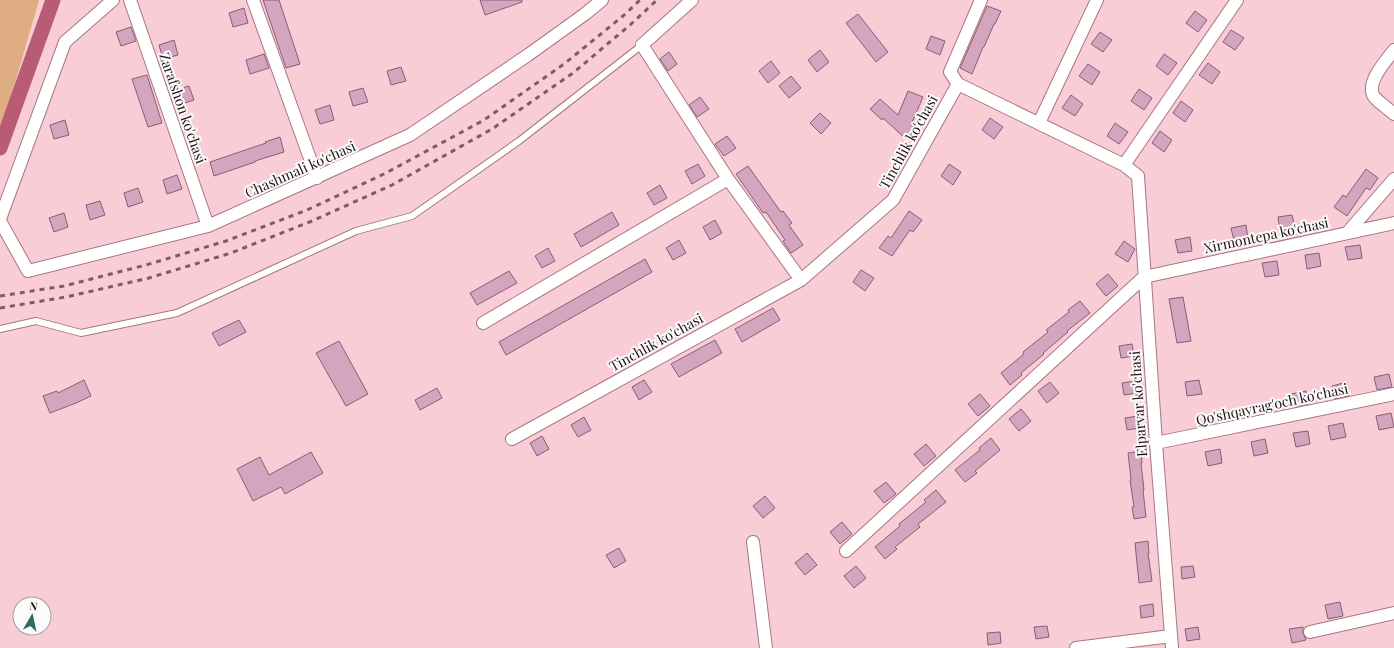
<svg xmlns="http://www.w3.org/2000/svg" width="1394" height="648" font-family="'Playfair Display',serif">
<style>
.green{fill:#dead81}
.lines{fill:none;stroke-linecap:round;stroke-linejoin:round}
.canal{stroke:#b85b75;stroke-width:15}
.building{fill:#d3a5bf;stroke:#885e76}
.service-casing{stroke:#a87682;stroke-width:8}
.minor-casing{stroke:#a87682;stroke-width:14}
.service{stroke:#fff;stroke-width:6}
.minor{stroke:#fff;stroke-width:12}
.rail{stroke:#7b5d64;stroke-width:3;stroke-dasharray:5 5;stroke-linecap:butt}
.labels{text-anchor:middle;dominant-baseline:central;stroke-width:4;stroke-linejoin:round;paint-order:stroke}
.street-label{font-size:14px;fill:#220f14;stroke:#fbfbfb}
</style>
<rect width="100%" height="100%" fill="#f9cdd6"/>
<!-- green -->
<path class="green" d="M0 0H39L9 104 0 125Z"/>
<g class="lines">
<!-- canal -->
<path class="canal" d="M0 148 53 0"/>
</g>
<!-- building -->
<path class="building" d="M263 0H279L300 64 286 68Z
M480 0H522V2L485 15Z
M987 6 1001 11 995 24H994L984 47H983L972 74 960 68Z
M244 8 248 23 233 27 229 13Z
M1195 11 1207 20 1198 32 1186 23Z
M858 14 888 52 876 62 846 23Z
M131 27 136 41 121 46 116 32Z
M1231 30 1244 38 1235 50 1223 42Z
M1100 32 1112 40 1103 52 1091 44Z
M931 36 945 41 940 55 926 49Z
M174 40 178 55 163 59 159 45Z
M820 50 829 62 817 72 808 60Z
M669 52 677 64 668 71 660 59Z
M264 54 269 68 250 74 246 60Z
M1164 54 1177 63 1168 75 1156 66Z
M771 61 780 73 768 83 759 71Z
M1208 63 1220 72 1212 84 1199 75Z
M1088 64 1100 72 1092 85 1079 76Z
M401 67 406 81 391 85 387 71Z
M147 75 162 123 148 127 132 79Z
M791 76 801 88 789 98 779 86Z
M189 86 194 100 179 105 175 90Z
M363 88 368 102 353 106 349 92Z
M1139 89 1152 98 1144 110 1131 101Z
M908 91 923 97 911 125 915 129 906 139 883 118 882 120 870 109 880 99 898 115Z
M1071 95 1083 104 1075 116 1062 108Z
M700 97 709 109 697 117 689 105Z
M1181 101 1193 110 1185 122 1173 113Z
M330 105 334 120 320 124 315 110Z
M820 113 831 123 821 134 810 123Z
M990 118 1003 127 994 139 982 130Z
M65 120 69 135 54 139 50 125Z
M1115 123 1128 132 1119 144 1107 136Z
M1160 131 1172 140 1164 152 1152 143Z
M727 136 736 148 724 156 715 144Z
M280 137 284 152 255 161V162L214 176 210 162 266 143 265 142Z
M698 164 705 176 692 184 685 171Z
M949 164 961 172 953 185 941 176Z
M748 166 781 212 783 211 792 223 789 225 803 245 791 253 783 241 785 240 766 212 763 213 736 174Z
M1366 169 1378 178 1370 190 1366 188 1347 216 1334 207 1343 195 1346 197Z
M177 175 182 189 167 194 163 180Z
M660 185 667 198 654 205 647 193Z
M138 188 143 202 128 207 124 193Z
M100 201 105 215 90 220 86 205Z
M909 211 922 220 913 232 910 230 892 256 879 248 888 236 891 238Z
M612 212 619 225 581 247 574 234Z
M64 213 68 227 54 232 49 218Z
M1292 215 1295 228 1280 231 1278 217Z
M715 220 722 233 710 240 703 227Z
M1246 225 1248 239 1234 241 1231 228Z
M1190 237 1192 251 1178 253 1175 240Z
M679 240 686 253 673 260 666 248Z
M1124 241 1135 249 1128 262 1115 254Z
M1360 245 1362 258 1348 260 1345 247Z
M548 248 555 261 542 268 535 256Z
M1319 253 1321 266 1307 269 1305 255Z
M645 259 652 272 506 355 499 342Z
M1277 261 1279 275 1265 277 1262 263Z
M861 270 874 278 865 291 853 282Z
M509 271 517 283 477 305 470 293Z
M1108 274 1118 286 1106 296 1096 284Z
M1183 297 1191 341 1177 343 1169 299Z
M1080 301 1090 313 1067 331 1068 332 1043 353 1044 354 1021 373 1022 375 1010 385 1001 373 1024 354 1023 352 1048 332 1046 330 1069 312 1068 310Z
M773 308 780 320 742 342 735 329Z
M239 320 246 332 219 346 212 333Z
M715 340 722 353 679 377 671 364Z
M339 341 368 394 346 406 316 353Z
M1132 344 1134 356 1121 358 1119 346Z
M1389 374 1392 387 1377 390 1374 377Z
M84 380 91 396 76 403 50 413 43 396 57 391 58 393Z
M644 380 652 392 639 400 632 387Z
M1199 380 1202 394 1187 396 1185 382Z
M1135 381 1137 393 1124 395 1122 383Z
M1050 382 1059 393 1047 403 1038 391Z
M1347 382 1349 396 1335 399 1332 386Z
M437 388 442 398 420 410 415 400Z
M1306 391 1308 404 1294 407 1291 394Z
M980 394 990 406 978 416 968 404Z
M1021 409 1031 421 1019 431 1009 419Z
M1391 413 1394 427 1379 430 1376 416Z
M1138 416 1140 428 1127 430 1125 418Z
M584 417 591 430 578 437 571 425Z
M1343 423 1346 437 1331 440 1328 426Z
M1308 431 1310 444 1296 447 1293 433Z
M542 436 549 449 537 456 530 443Z
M991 438 1000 450 975 471 977 473 965 482 955 470 980 450 979 448Z
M1265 439 1268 453 1254 456 1251 442Z
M926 444 936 456 924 466 914 454Z
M1220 449 1222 463 1208 466 1205 452Z
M1141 451 1142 463H1141L1144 490H1143L1146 517 1134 519 1132 507H1134L1130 480 1131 479 1128 453Z
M311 452 323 473 285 494 281 487 253 501 237 469 260 457 269 475Z
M886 482 896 494 884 503 874 491Z
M936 490 946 502 918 524 920 527 895 547 897 549 885 559 875 547 900 526 899 524 926 502 924 500Z
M765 496 775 508 763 518 753 506Z
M842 522 852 534 840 544 830 532Z
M1148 541 1149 553H1148L1152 581 1139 583 1135 543Z
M619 548 626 561 614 568 606 555Z
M807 553 817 565 805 575 795 563Z
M856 566 866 578 854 588 844 576Z
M1193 566 1195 577 1182 579 1181 567Z
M1340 602 1343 616 1328 619 1325 605Z
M1153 604 1154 616 1141 618 1140 606Z
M1047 626 1049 637 1036 639 1034 627Z
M1198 627 1200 639 1187 641 1185 629Z
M1303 627V633L1306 640 1292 643 1289 629Z
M1000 632 1001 643 988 645 987 633Z"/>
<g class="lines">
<defs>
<path id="service" d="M0 329 36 321 81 333 177 313 356 231 412 216 519 141 642 45"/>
<path id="minor" d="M130 0 208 226
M253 0 317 178
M692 0 642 45 728 179
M1394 50C1386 61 1367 81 1373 95 1376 101 1389 109 1394 114
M958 84 950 72 981 0
M1039 123 1097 0
M1124 165 1138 176 1156 443 1172 648
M0 219 65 42 113 0
M0 221 28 271 208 226 410 135 528 55 585 14 602 0
M1348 232 1394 179
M483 323 728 179 801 280
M512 439 801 280 893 200 958 84 1124 165 1237 0
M1156 443 1394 394
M753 542 766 648
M846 551 1144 277 1394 223
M1310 632 1394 613
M1076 648 1171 636"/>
</defs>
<!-- service casing -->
<use href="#service" class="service-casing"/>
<!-- minor casing -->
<use href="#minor" class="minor-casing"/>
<!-- service -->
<use href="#service" class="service"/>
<!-- minor -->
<use href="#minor" class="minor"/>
<!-- rail -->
<path class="rail" d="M0 296 64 286 146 265 226 241 307 210 384 174 484 120 564 64 623 16 640 0
M0 308 66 297 149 278 231 253 312 221 392 185 492 129 573 73 630 25 657 0"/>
</g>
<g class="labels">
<!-- street labels -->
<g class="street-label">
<text transform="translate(183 108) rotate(71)">Zarafshon ko'chasi</text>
<text transform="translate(908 142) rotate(-61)">Tinchlik ko'chasi</text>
<text transform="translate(300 169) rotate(-24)">Chashmali ko'chasi</text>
<text transform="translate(1266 235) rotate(-12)">Xirmontepa ko'chasi</text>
<text transform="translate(656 342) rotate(-29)">Tinchlik ko'chasi</text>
<text transform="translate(1138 404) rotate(-94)">Elparvar ko'chasi</text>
<text transform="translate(1272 404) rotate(-12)">Qo'shqayrag'och ko'chasi</text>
</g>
</g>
<!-- north arrow -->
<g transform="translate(32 616) rotate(9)"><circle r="19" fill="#fbfbfb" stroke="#a49d9f"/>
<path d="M0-3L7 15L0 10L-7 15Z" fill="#276f66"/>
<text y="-6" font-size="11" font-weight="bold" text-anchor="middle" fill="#220f14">N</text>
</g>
</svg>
